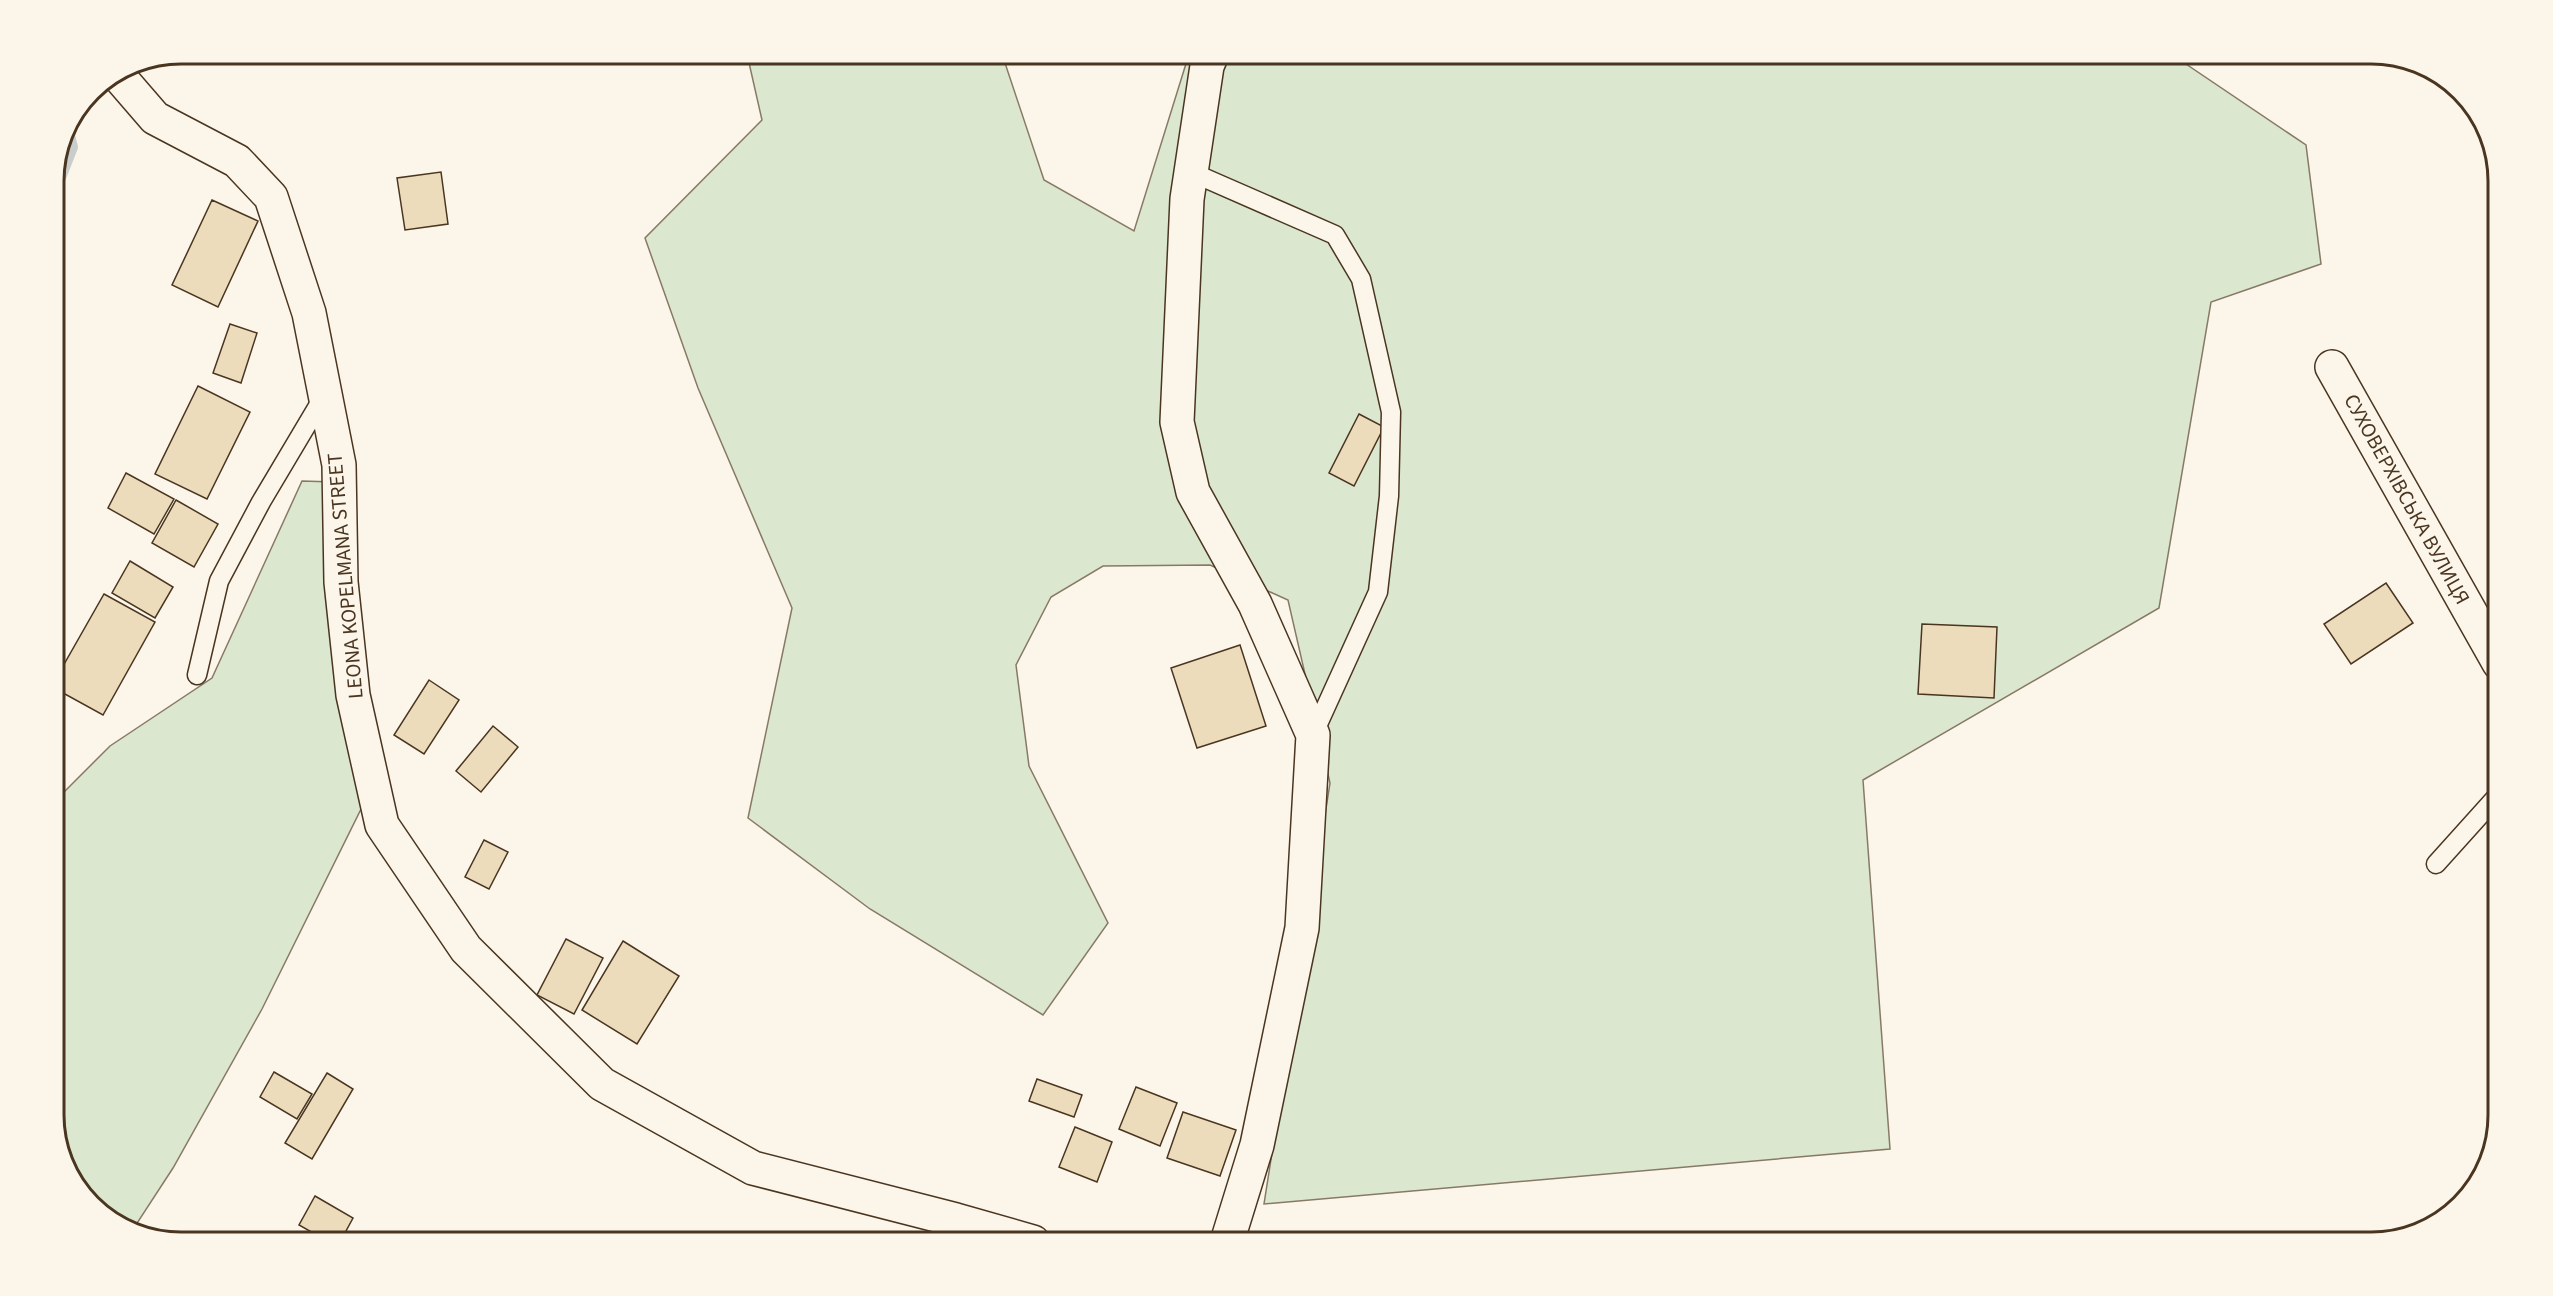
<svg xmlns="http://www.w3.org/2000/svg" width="2553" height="1296" font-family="'Source Sans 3',sans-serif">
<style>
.green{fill:#dce7d0;stroke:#887966;stroke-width:1.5}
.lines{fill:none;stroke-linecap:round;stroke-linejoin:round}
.stream{stroke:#c9cecd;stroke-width:12}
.building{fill:#ecdcbc;stroke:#4a3520;stroke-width:1.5}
.lane-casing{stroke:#4a3520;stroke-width:21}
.street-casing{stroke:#4a3520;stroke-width:36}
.lane{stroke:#fbf6e9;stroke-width:18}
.street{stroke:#fbf6e9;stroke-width:33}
.labels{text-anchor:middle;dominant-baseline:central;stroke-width:4.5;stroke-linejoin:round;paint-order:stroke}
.street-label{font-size:21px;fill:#4a3520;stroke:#fbf6e9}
.rim{fill:none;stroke:#4a3520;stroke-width:3}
</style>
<rect width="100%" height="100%" fill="#fbf6e9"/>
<!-- green -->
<path class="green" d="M747 54H1002L1044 180 1134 231 1189 54H2171L2306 145 2321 264 2211 302 2159 608 1863 780 1890 1149 1264 1204 1330 783 1288 600 1210 565 1103 566 1051 597 1016 665 1029 766 1108 923 1043 1015 870 909 748 818 792 608 698 388 645 238 762 120Z
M302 481 333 482 363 805 262 1009 173 1168 132 1231 125 1229 76 1186 54 1123V802L110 746 212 678Z"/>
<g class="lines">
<!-- stream -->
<path class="stream" d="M54 193 72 147 67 128"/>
</g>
<!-- building -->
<path class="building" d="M441 172 448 224 405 230 397 178Z
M212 200 258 221 218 307 172 285Z
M230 324 257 333 241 383 213 373Z
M198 386 250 412 207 499 155 474Z
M1359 414 1384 427 1354 486 1329 473Z
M126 473 174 499 154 534 108 508Z
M176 500 218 524 194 567 152 543Z
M130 561 173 587 155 618 112 593Z
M2386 583 2413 623 2351 664 2324 624Z
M104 594 155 622 103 715 54 688V682Z
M1922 624 1997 627 1994 698 1918 694Z
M1240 645 1266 726 1197 748 1171 668Z
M429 680 459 700 424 754 394 735Z
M493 726 518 747 481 792 456 771Z
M484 840 508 852 489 889 465 877Z
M566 939 603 958 574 1014 537 995Z
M623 941 679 976 637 1044 582 1010Z
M274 1072 312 1094 297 1119 260 1097Z
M327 1073 353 1089 312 1159 285 1143Z
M1037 1079 1082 1095 1074 1117 1029 1101Z
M1136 1087 1177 1103 1160 1146 1119 1129Z
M1183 1112 1236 1130 1220 1176 1167 1158Z
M1075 1127 1112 1142 1097 1182 1059 1167Z
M315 1196 353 1218 340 1242H329L299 1225Z"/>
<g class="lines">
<defs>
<path id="lane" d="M1191 172 1335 235 1361 279 1391 412 1389 496 1378 592 1313 735
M197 675 219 581 261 502 324 396
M2436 864 2499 794"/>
<path id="street" d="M1212 54 1207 66 1187 199 1177 422 1193 492 1255 604 1313 735 1302 928 1257 1145 1227 1242
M117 74 155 118 237 161 271 197 309 313 339 465 341 582 353 695 382 825 466 949 602 1084 753 1168 956 1220 1033 1242
M2332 367 2499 663"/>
</defs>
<!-- lane casing -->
<use href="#lane" class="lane-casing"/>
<!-- street casing -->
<use href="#street" class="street-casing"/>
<!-- lane -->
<use href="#lane" class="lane"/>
<!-- street -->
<use href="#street" class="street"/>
</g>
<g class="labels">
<!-- street labels -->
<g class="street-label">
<text transform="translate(2407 499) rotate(61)">СУХОВЕРХІВСЬКА ВУЛИЦЯ</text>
<text transform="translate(345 576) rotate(-95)">LEONA KOPELMANA STREET</text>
</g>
</g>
<!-- crop -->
<path d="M0 0H2553V1296H0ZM181 64H2371A117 117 0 0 1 2488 181V1115A117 117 0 0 1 2371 1232H181A117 117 0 0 1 64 1115V181A117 117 0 0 1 181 64Z" fill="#fbf6e9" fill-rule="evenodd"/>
<path class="rim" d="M181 64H2371A117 117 0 0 1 2488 181V1115A117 117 0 0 1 2371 1232H181A117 117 0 0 1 64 1115V181A117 117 0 0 1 181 64Z"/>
</svg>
